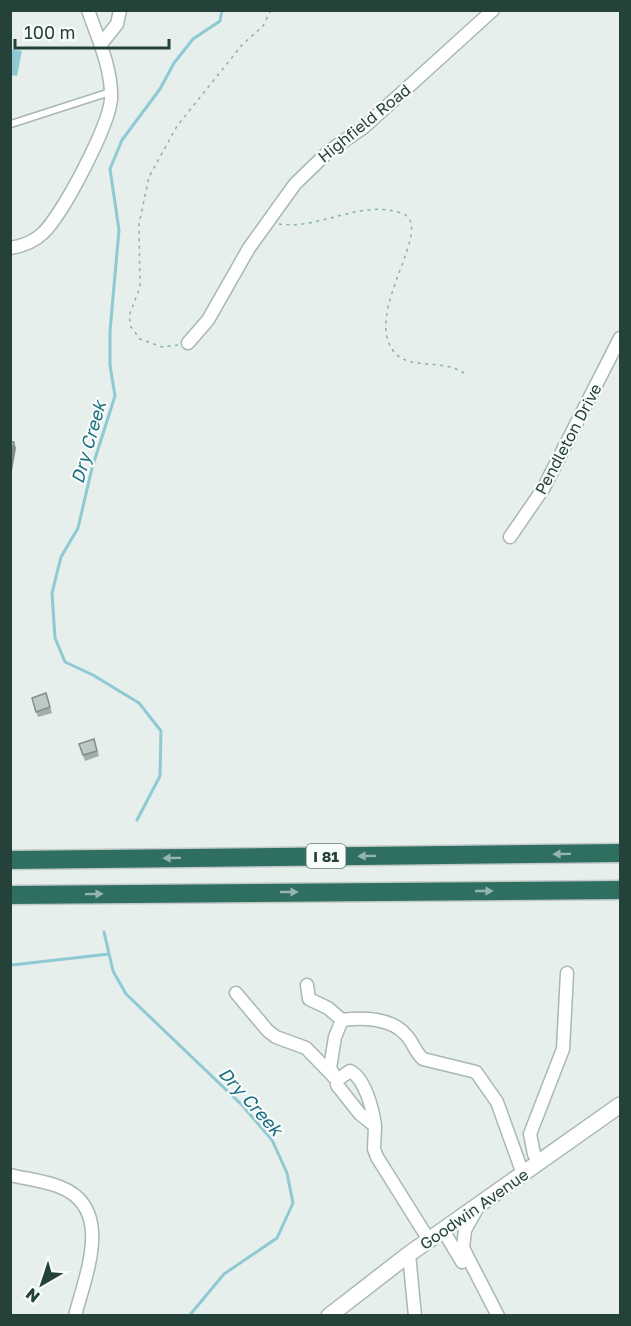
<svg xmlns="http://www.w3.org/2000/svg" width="631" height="1326" font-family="'Golos Text',sans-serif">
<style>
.water{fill:#8ec9d4}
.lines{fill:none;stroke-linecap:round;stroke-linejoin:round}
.stream{stroke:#8ec9d4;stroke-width:3}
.service-casing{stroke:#a8b8b2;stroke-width:9}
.minor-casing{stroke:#a8b8b2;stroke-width:15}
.tertiary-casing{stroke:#a8b8b2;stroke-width:18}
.motorway-casing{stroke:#c2cac8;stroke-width:21}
.path{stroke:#86b3a5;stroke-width:1.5;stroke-dasharray:3 4.5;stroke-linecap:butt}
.service{stroke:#fff;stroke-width:6}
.minor{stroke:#fff;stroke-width:12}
.tertiary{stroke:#fff;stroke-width:15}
.motorway{stroke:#2f6f62;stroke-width:18}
.wall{fill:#a1aea9}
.shaded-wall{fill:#838d89}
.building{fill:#bbcac4;stroke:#838d89;stroke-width:1.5}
.oneway{fill:#93b5ae}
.labels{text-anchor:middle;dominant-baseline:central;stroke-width:4.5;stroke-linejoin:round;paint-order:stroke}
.shield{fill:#f7fbf9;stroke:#637a73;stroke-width:1.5}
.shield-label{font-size:15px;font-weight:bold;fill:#24423a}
.street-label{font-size:16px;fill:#24423a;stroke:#f7fbf9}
.water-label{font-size:18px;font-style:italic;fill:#1c6f80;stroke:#f7fbf9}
</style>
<rect width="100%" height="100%" fill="#e6efeb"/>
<!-- water -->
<path class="water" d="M10 49 22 51 17 76 11 75Z"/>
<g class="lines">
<!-- stream -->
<path class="stream" d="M137 820 160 776 161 731 139 703 93 675 65 662 55 638 52 593 61 557 78 528 92 468 115 396 110 365V331L119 230 110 169 122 140 160 89 174 63 193 39 220 21 222 10
M104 932 113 971 126 994 242 1105 272 1140 287 1173 293 1203 277 1238 224 1274 189 1316
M12 965 109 954"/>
<defs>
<path id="service" d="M11 124 110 92"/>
<path id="minor" d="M101 44 117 24 120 10
M10 248C23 246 34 242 43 233 63 214 109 126 111 99 112 68 98 39 88 10
M188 343 208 320 249 248 295 184 328 152 364 127 493 10
M510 537 543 489 620 338
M307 985 309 999 328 1008 342 1020C363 1017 392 1018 406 1035 413 1042 415 1052 423 1059L476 1072 497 1102 523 1174
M236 993 268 1031 276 1037 306 1048 337 1080V1085L360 1114 375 1126 374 1149 377 1157 429 1240
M342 1020 335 1037 330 1068 337 1080 350 1071C365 1078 373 1110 375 1126
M539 1163 534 1154 530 1134 563 1049 567 973
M10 1175C27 1179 45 1181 60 1187 115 1208 85 1276 75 1316
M479 1205 465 1230 463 1248 498 1316
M443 1230 462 1262
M409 1254 415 1316"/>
<path id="tertiary" d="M329 1316 409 1254 620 1105"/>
<path id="motorway" d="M10 860 620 853
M10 895 620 890"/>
</defs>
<!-- service casing -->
<use href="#service" class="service-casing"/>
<!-- minor casing -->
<use href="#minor" class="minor-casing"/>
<!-- tertiary casing -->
<use href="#tertiary" class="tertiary-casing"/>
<!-- motorway casing -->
<use href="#motorway" class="motorway-casing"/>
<!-- path -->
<path class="path" d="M279 224C320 230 360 199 401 213 439 225 360 313 395 353 411 371 443 357 467 375
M178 345 162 347 140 339 131 327 129 316 140 287 139 224 149 177 177 126 242 45 263 26 271 10"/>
<!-- service -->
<use href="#service" class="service"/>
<!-- minor -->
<use href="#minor" class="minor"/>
<!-- tertiary -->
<use href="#tertiary" class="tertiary"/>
<!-- motorway -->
<use href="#motorway" class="motorway"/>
</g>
<!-- wall -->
<path class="wall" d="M46 693 52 713 38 717 32 698Z
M94 739 99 756 85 761 79 744Z"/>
<!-- shaded-wall -->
<path class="shaded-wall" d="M14 442 16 448 12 471 10 467V460Z"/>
<!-- building -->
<path class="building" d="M10 441 14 442 10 460Z
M46 693 50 707 36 712 32 698Z
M94 739 97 751 83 755 79 744Z"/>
<!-- one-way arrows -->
<defs><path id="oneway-solid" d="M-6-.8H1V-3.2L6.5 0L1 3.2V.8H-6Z" transform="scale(1.5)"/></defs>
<g class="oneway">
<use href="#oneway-solid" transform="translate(562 854) rotate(179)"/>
<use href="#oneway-solid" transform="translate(367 856) rotate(179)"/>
<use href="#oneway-solid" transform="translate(172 858) rotate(179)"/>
<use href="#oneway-solid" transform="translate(484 891)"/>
<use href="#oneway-solid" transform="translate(289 892)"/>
<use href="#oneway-solid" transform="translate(94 894) rotate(-1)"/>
</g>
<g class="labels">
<!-- shield labels -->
<rect class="shield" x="306.5" y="844" width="39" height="24" rx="4.5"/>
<g class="shield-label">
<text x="326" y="856">I 81</text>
</g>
<!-- street labels -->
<g class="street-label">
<text transform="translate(364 123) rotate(-39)">Highfield Road</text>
<text transform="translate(568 439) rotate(-62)">Pendleton Drive</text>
<text transform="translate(474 1209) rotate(-35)">Goodwin Avenue</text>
</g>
<!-- water labels -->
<g class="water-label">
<text transform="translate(88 442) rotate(-74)">Dry Creek</text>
<text transform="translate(251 1101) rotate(48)">Dry Creek</text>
</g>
</g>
<!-- border -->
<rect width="631" height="1326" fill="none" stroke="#24423a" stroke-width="24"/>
<!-- north arrow -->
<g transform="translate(42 1284) rotate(219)" stroke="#f7fbf9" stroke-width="4.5" paint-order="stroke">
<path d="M0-4.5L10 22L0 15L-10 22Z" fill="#24423a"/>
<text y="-9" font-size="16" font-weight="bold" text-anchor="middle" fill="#24423a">N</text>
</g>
<!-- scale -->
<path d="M15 39v9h154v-9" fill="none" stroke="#24423a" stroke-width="3"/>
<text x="24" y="39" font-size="18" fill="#24423a" stroke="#f7fbf9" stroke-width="4.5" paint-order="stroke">100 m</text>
</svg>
